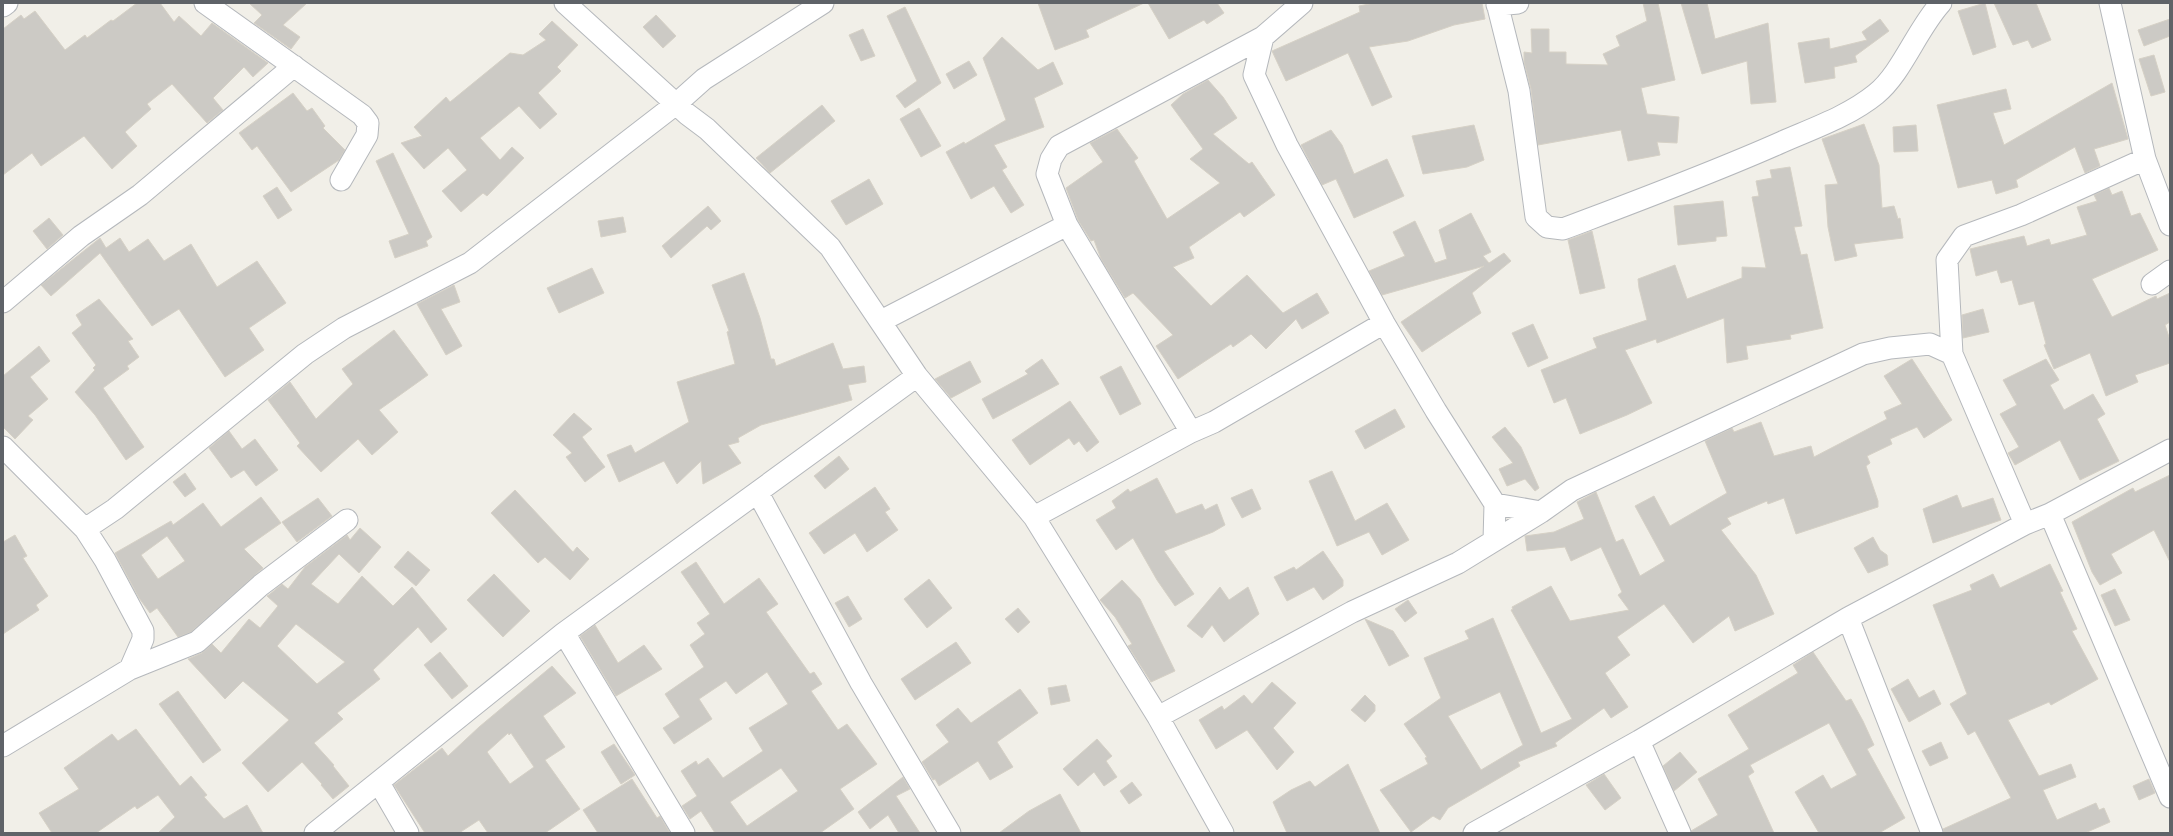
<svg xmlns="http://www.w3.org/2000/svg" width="2173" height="836" font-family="Arial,sans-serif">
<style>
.building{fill:#cccac5;stroke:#d6d1c6;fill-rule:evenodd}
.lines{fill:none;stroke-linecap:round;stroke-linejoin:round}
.minor-casing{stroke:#b5b8bc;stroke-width:23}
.minor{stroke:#fff;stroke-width:21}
</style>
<rect width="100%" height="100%" fill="#f1efe8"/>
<!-- building -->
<path class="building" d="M137 3H160L174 22 179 16 201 36 212 23 268 63 253 77 244 67 213 98 223 110 207 123 172 84 147 104 151 109 125 132 137 146 112 169 84 136 41 166 32 153 3 175V29L21 15 24 19 35 11 65 50 85 35 87 38 111 20 113 21Z
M249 3H307L283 25 300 37 291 49 254 23 262 15Z
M1038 3H1144L1086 30 1089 37 1055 50Z
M1148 3H1217L1224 13 1207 24 1204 20 1169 39Z
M1374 3H1482L1485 19 1454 25 1408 41 1369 47 1392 97 1372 106 1348 53 1286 81 1272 51 1360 12 1359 6Z
M1643 3H1658L1675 80 1641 88 1647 114 1679 117 1677 143 1657 142 1660 155 1628 161 1621 130 1538 145 1531 89 1524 62V52L1532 53 1531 29H1549V52H1566V64L1608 65 1603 54 1620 46 1616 36 1647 21Z
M1681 3H1707L1715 39 1768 23 1776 102 1751 104 1747 61 1702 74Z
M1985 3 1996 47 1973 55 1958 11Z
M1994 3H2036L2051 40 2032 48 2028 40 2013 45Z
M905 7 941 83 905 108 896 96 917 81 887 16Z
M656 15 676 36 663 48 643 27Z
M1880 19 1889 31 1855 56 1857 62 1834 67 1835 78 1805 83 1798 43 1829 38 1830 49 1867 40 1862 32Z
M2170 19V36L2144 46 2138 30Z
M552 21 578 45 557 67 561 71 538 93 557 114 540 129 519 106 480 138 500 160 512 147 524 158 487 196 483 193 461 212 442 191 467 170 448 148 424 169 401 143 422 136 414 127 446 97 450 102 510 53 523 55 546 40 539 34Z
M863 29 875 56 861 61 849 35Z
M1002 37 1038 70 1053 62 1063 84 1034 98 1044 127 994 145 1007 167 1002 170 1024 205 1011 213 994 186 971 199 946 152 964 142 965 144 1006 120 983 58Z
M2154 55 2165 92 2151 96 2139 59Z
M969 61 977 75 954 89 946 74Z
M1208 80 1223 97 1237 118 1213 134 1249 164 1252 162 1275 195 1244 217 1240 212 1189 247 1194 258 1173 267 1211 306 1247 275 1283 313 1317 293 1329 313 1302 329 1296 319 1266 349 1251 334 1233 347 1231 344 1178 379 1156 346 1173 335 1133 293 1125 298 1101 259 1094 240 1091 241 1078 220 1066 188 1103 162 1090 143 1117 129 1138 158 1134 161 1167 219 1220 183 1190 159 1203 149 1171 105 1183 94Z
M2112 83 2128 139 2094 149 2100 166 2085 173 2075 147 2016 180 2018 187 1996 194 1992 180 1958 188 1937 105 2006 89 2011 109 1993 113 2004 145Z
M293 93 307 111 312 108 325 126 323 128 345 150 339 160 291 192 257 146 252 150 239 133Z
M822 105 835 121 770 173 756 158Z
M919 108 941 146 921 157 900 119Z
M1864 124 1879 165 1882 208 1894 206 1898 219 1900 218 1903 238 1854 244 1857 256 1835 261 1828 227 1825 185 1838 184 1822 139Z
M1474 125 1484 160 1467 167 1423 174 1412 136Z
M1916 125 1918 151 1894 152 1893 127Z
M1331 130 1342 145 1354 174 1387 159 1404 196 1354 218 1336 179 1322 185 1301 145Z
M393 153 432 237 426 241 428 246 395 258 389 241 409 234 376 161Z
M1790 167 1802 226 1794 227 1801 255 1807 254 1823 328 1790 335 1791 339 1746 346 1748 359 1727 363 1724 318 1657 343 1656 339 1625 350 1652 403 1627 415 1580 434 1566 398 1554 403 1541 370 1597 348 1593 338 1647 320 1639 288 1638 279 1675 265 1687 299 1742 278V267L1766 268 1752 197 1759 196 1756 181 1772 178 1770 170Z
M869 179 883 204 846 225 831 201Z
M277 187 292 210 278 219 263 196Z
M2109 188 2112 195 2122 191 2131 216 2140 213 2158 250 2092 279 2112 317 2156 296 2157 299 2170 293V322L2165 325 2170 340V363L2135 375 2138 382 2106 396 2090 353 2054 369 2044 345 2046 344 2034 301 2019 305 2012 280 2001 283 1997 270 1976 276 1970 249 2024 236 2027 246 2049 239 2051 245 2087 235 2077 207 2097 201 2094 195Z
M1723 201 1727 236 1716 237V241L1678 245 1674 206Z
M708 206 721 221 711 230 707 226 671 258 662 246Z
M1471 213 1491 252 1483 256 1489 263 1504 253 1511 261 1472 293 1481 313 1422 352 1401 322 1484 266 1382 295 1369 271 1405 256 1393 232 1415 221 1435 263 1447 259 1439 230Z
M623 217 626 232 601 237 598 221Z
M49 218 63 235 47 249 33 231Z
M1592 231 1605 288 1580 294 1568 240Z
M100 238 106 248 120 238 129 252 148 239 164 261 191 244 217 287 257 261 286 303 249 328 264 350 225 377 179 309 152 326 100 253 51 296 41 285Z
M592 268 604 293 559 313 547 288Z
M744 273 760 318 771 359H774L776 366 833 343 843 369 864 366 866 382 848 385 852 400 761 425 738 438 739 442 728 445 741 463 703 484 701 461 677 484 664 461 619 482 607 455 631 445 635 453 689 422 677 382 735 364 727 332 729 331 712 285Z
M454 285 460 302 441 309 462 346 446 355 417 304Z
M99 299 133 339 128 341 139 357 127 366 129 369 103 388 144 447 126 460 95 415 75 392 95 370 93 368 96 365 72 333 82 325 76 315Z
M1983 309 1989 332 1963 338 1962 315Z
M1533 324 1548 358 1528 367 1512 333Z
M394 330 428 375 379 410 398 432 372 455 358 439 321 472 297 446 300 443 268 400 290 382 316 419 353 384 342 369Z
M39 346 50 361 30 377 48 399 28 416 33 420 15 439 3 427V376Z
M1042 359 1059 384 993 419 982 399 1028 374 1025 371Z
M1912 359 1952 420 1924 438 1917 427 1890 439 1892 444 1867 456 1870 463 1866 466 1878 501V507L1796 534 1784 498 1768 504 1767 501 1727 518 1731 524 1721 530 1756 575 1774 614 1735 631 1729 616 1693 643 1664 604 1617 637 1630 655 1605 673 1628 707 1611 718 1604 708 1555 743 1557 746 1518 762 1520 766 1448 808 1440 820 1433 816 1411 832 1380 790 1428 764 1425 758 1427 757 1404 724 1441 698 1424 658 1469 639 1465 631 1493 618 1541 733 1572 719 1511 610 1513 609 1512 607 1551 586 1570 621 1629 610 1618 595 1622 592 1601 547 1571 561 1565 547 1527 551 1525 536 1554 532 1584 519 1577 502 1596 492 1616 542 1623 539 1640 576 1665 561 1635 506 1654 496 1670 526 1727 493 1705 441 1732 428 1734 432 1761 422 1774 456 1811 446 1814 457 1887 419 1884 412 1902 404 1884 376ZM1500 692 1523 745 1481 770 1448 716Z
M2046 359 2059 380 2050 385 2064 410 2093 394 2105 414 2097 419 2119 461 2080 480 2060 440 2015 465 2008 453 2019 447 2000 414 2017 405 2003 380Z
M970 361 981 382 951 398 935 379Z
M1121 366 1141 404 1120 415 1100 377Z
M1070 401 1099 442 1087 452 1079 441 1074 445 1069 438 1030 465 1012 440Z
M1395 409 1405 427 1365 449 1355 431Z
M574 413 592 429 582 437 605 467 585 482 566 457 572 453 553 435Z
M1505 427 1521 447 1539 488 1535 491 1525 479 1507 486 1499 469 1513 463 1492 437Z
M229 431 242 449 255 439 278 470 256 486 244 470 231 478 209 448Z
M839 456 849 469 825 489 814 476Z
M1332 471 1355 521 1387 503 1409 540 1382 555 1369 532 1337 546 1309 481Z
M185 473 196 489 185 497 173 482Z
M2170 475V562L2154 530 2111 554 2122 573 2100 585 2092 572 2072 522 2133 488 2135 492Z
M1157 478 1176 514 1202 504 1205 510 1217 504 1225 525 1213 532 1164 551 1194 594 1175 606 1157 580 1133 538 1116 550 1096 520 1116 508 1112 501 1128 489 1130 492Z
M875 487 890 509 885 512 898 530 867 552 855 533 824 554 809 533Z
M1252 489 1261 509 1242 518 1231 498Z
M515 490 573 552 577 547 589 559 570 580 545 557 538 563 491 513Z
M1957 495 1962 508 1993 498 2001 520 1933 543 1923 509Z
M261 497 281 523 244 549 263 568 191 632 178 637 157 608 150 613 139 598 115 553 171 521 173 525 203 503 221 527ZM167 536 185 561 158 579 141 555Z
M318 498 332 516 297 542 282 522Z
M360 528 381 547 359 573 339 554 311 584 338 604 362 576 393 606 412 587 447 629 431 643 418 627 373 670 380 679 337 713 343 719 314 743 334 765 333 766 349 786 333 799 321 785 322 784 302 762 268 792 242 763 289 720 243 681 225 699 188 659 202 653 212 644 221 653 249 619 260 628 278 606 267 596 270 594 282 584 288 589 305 567 347 535 350 540ZM296 624 345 662 317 684 277 646Z
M15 535 27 556 23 558 48 596 36 605 39 610 3 634V542Z
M1873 537 1880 550 1887 555 1888 565 1868 573 1854 548Z
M408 551 430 570 416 586 394 567Z
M1323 551 1343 580V586L1323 600 1314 587 1287 601 1274 577 1294 567 1296 570Z
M696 562 724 604 759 578 778 604 766 612 810 674 814 672 822 684 811 691 838 730 847 724 877 764 840 789 854 809 820 833H715L701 811 690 819 682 806 697 796 681 771 696 761 698 765 708 758 723 778 763 751 749 728 788 704 767 672 736 694 726 681 699 699 712 719 674 744 663 728 680 717 665 694 704 667 690 645 705 634 697 623 710 614 681 572ZM781 768 798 791 747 826 730 802Z
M2050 564 2063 591 2060 592 2077 629 2072 631 2098 679 2051 705 2049 702 2008 720 2039 776 2071 764 2076 777 2043 790 2057 820 2096 803 2099 810 2104 808 2110 822 2085 833H1944L1943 829 2011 798 1975 731 1968 735 1950 704 1967 694 1933 605 1972 590 1970 585 1993 574 2000 588Z
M494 574 530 611 503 637 467 600Z
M929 579 952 608 927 628 904 599Z
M1122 580 1140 599 1175 671 1151 682 1128 646 1132 644 1115 617 1100 600Z
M1220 587 1229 600 1248 587 1259 614 1224 642 1212 625 1202 638 1187 626Z
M2115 589 2130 620 2115 626 2101 595Z
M848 596 862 619 849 627 835 603Z
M1408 600 1417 613 1405 622 1395 609Z
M1018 608 1030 622 1018 633 1005 619Z
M1365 619 1393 631 1409 656 1389 666Z
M595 625 618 663 644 645 662 669 616 696 580 636Z
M956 642 971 663 915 700 901 679Z
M440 652 468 686 452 699 424 665Z
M1813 652 1846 701 1851 699 1863 721 1874 745 1867 749 1905 818 1879 833H1819L1795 792 1823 775 1831 789 1857 775 1829 723 1750 765 1754 772 1748 776 1774 833H1692L1691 831 1718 815 1698 779 1749 749 1728 715 1798 673 1793 665Z
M552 666 576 693 543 716 565 747 545 760 580 809 545 833H488L479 820 459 833H425L394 785 442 748 448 756 479 727ZM508 733 509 735 511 733 534 767 510 784 487 752Z
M1908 679 1919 698 1934 690 1941 704 1909 722 1891 689Z
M1272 682 1296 703 1273 728 1294 752 1277 770 1247 730 1216 749 1199 720 1222 706 1224 710 1244 695 1252 704Z
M1066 685 1070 701 1051 705 1048 688Z
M1020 689 1038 713 997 742 1013 767 990 780 978 761 939 786 935 779 933 780 922 762 949 742 936 725 958 708 971 723Z
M178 691 221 750 203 763 159 704Z
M1365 695 1375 705V711L1365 722 1351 710Z
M136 729 180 786 191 776 207 795 204 797 224 819 247 805 263 833H158L175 817 158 795 137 809 135 806 96 833H52L39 813 79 789 64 768 112 734 118 741Z
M1097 739 1112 756 1106 761 1117 777 1104 786 1094 772 1078 786 1063 769Z
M1941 742 1948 758 1930 766 1922 751Z
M614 744 635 775 621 784 601 752Z
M1680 752 1697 772 1674 791 1663 766Z
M1348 764 1380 833H1287L1273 802 1291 790 1310 781 1315 787Z
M1604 774 1621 798 1605 810 1586 785Z
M903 777 910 789 896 796 920 833H899L888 815 870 829 858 812Z
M632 779 657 818 660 816 670 833H598L583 810Z
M2149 779 2155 793 2139 800 2133 786Z
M1132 782 1142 795 1129 804 1120 791Z
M1060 794 1081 833H999L1029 811Z"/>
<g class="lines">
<defs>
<path id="minor" d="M205 3 362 115 368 123 367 135 341 180
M565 3 687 114 707 129 830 247 917 376 1034 517 1158 717 1223 833
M1497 3 1519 91 1536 217 1547 227 1563 229C1637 201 1710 174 1782 142 1814 128 1849 116 1876 94 1902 73 1917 29 1941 3
M2110 3 2145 159 2170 225
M1497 5 1518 3
M3 6 7 3
M1263 37 1254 75 1287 145 1384 323 1436 411 1495 504 1541 512
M2152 284 2170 271
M3 302 81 236 140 195 294 66
M881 321 1067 225
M1191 432 1067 225 1047 174 1051 159 1059 146 1263 37 1302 3
M3 447 85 529
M758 493 861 683 950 833
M2050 514 2170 797
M1034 517 1191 432 1214 422 1384 323
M2025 524 1952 354 1947 260 1964 236 2021 215 2145 159
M1494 541 1495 504
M1848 618 1932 833
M564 633 684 833
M130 669 197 642 261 585 347 520
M1158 717 1352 612 1458 563 1541 512 1572 490 1863 354 1890 348 1930 344 1952 354
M1639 741 1680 833
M3 746 130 669 143 639V631L105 560 85 529 115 509 305 354 344 328 470 263 676 104 704 79 823 3
M379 783 408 833
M315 833 564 633 917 376
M1474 833 1639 741 1848 618 2025 524 2050 514 2170 450"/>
</defs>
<!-- minor casing -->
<use href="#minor" class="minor-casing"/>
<!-- minor -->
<use href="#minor" class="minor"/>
</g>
<!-- border -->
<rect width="2173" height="836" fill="none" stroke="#5f6368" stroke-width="8"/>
</svg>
